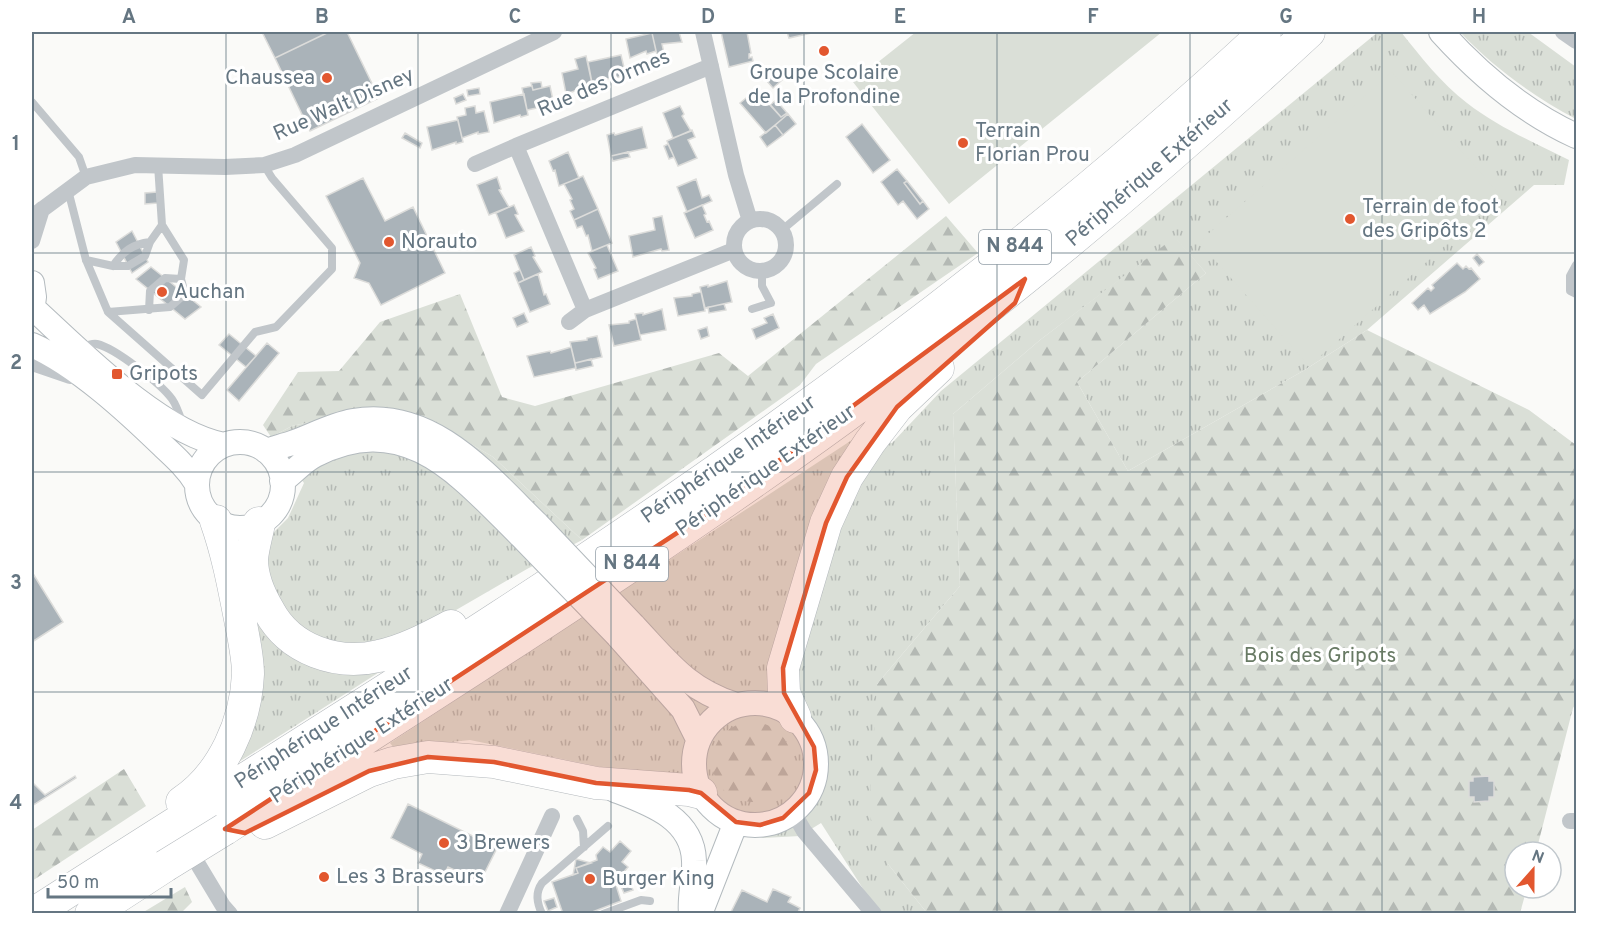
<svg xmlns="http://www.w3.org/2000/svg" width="1608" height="945" font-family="Overpass,sans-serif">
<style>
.grass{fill:url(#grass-tufts)}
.forest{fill:url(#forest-firs)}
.pitch{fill:#dadfd7}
.building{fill:#aab3b9;stroke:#dcdcda;stroke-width:1.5}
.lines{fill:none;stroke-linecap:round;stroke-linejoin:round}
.secondary-casing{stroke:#b3babe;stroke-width:26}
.highway-casing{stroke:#b4b9bd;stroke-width:33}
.lane{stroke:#c1c6ca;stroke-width:8}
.street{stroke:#c1c6ca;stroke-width:16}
.secondary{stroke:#fff;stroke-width:24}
.highway{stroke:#fff;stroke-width:32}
.secondary-bridge-casing{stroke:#b3babe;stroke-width:26;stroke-linecap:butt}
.highway-bridge-casing{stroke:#b4b9bd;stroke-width:33;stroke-linecap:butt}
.secondary-bridge{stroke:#fff;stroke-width:24}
.highway-bridge{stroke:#fff;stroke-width:32}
.marked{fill:#e2572f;fill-opacity:0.2;stroke:#e2572f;stroke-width:4.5;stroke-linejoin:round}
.grid{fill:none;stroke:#657682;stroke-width:1.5;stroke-opacity:0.55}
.poi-dot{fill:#e2572f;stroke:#fff;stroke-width:2}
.labels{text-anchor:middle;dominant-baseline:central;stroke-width:6;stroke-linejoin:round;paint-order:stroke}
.shield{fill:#fff;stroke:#939fa8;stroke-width:1.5}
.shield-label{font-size:20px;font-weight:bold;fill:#657682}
.poi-label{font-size:21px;fill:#657682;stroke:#fff;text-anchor:start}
.street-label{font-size:21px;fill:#657682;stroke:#fff}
.park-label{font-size:21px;fill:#687a64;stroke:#fff}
.neatline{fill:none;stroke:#657682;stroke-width:2}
.grid-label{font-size:20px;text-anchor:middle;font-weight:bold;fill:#657682}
</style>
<defs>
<pattern id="grass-tufts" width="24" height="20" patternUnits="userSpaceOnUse" patternTransform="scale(1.5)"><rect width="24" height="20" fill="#dadfd7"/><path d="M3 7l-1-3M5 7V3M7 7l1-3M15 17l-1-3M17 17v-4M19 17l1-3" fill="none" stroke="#b4b9b4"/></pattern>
<pattern id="forest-firs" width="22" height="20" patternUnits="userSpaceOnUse" patternTransform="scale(1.5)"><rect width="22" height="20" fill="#dadfd7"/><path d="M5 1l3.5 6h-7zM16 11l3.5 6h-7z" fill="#b4b9b4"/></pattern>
</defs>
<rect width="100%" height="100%" fill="#fafaf8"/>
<!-- grass -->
<path class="grass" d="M1378 32H1401C1421 57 1441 83 1467 103 1498 127 1535 143 1569 160L1564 185H1534L1367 330 1303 371 1128 471 1077 382 1206 273 1175 238 1040 340 953 414 960 586 877 684 888 864 927 913H883L867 895 821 823 800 836 763 838 706 816 688 798 649 777 470 740 394 748 390 743 858 436 892 443 941 391Z
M1460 32H1528L1576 67V119C1533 96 1494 68 1460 32Z
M365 410 424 416 493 457 582 540 527 569 406 639 381 671 234 765 241 674 212 533 268 538 288 518 304 483 271 437 292 426Z"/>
<!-- forest -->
<path class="forest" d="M946 216 978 253 816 364 800 385 582 540 493 457 424 416 365 410 292 426 271 437 263 425 298 372 339 371 380 322 460 294 502 397 535 406 719 353 748 376Z
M1175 237 1206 273 1077 382 1128 471 1303 371 1367 330 1529 410 1576 445V703L1573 708 1536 852H1515V888H1527L1520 913H927L888 864 869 814 877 684 960 586 953 414 1040 340Z
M712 762a40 40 0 1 1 80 0a40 40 0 1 1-80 0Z
M124 769 146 806 32 881V830Z
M185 887 192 902 181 913H142Z"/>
<!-- pitch -->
<path class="pitch" d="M916 32H1162L949 204 853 82Z
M1392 72 1501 196 1309 366 1199 242Z"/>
<!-- building -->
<path class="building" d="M262 32H329L275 58Z
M329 32H347L379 98 310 131 275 58Z
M721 32H747L751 53 749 54V58L752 57 753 61 729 67Z
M787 32H812V33L789 38Z
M652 33 679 32 682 42 662 44 664 53 657 55Z
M652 33 656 51 647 54 646 51 630 58 626 39Z
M621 55 626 76 599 80 600 82 592 83 588 62Z
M586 56 593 88 586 89V87L566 94 562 73 578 69 575 59Z
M785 67 790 73 773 88 767 81Z
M541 82 542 88 533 90 531 83Z
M532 86 533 90 550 86 554 105 536 106 537 108 527 110 522 88Z
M479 88 480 94 468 96 467 90Z
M757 89 781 117 787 113 788 114 766 133 740 103Z
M463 94 466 100 456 104 454 98Z
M524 94 528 115 521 117 520 115 494 123 490 102Z
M776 100 787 113 781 117 770 105Z
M475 106 476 113 484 111 489 132 478 134V132L462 138 457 117 466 115 465 108Z
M680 106 684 114 682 116 691 131 673 138 663 113Z
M788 114 796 124 783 135 775 125Z
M458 120 463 142 456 144V142L432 150 427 127Z
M862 124 890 160 873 173 846 137Z
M775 125 783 135 767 147 760 137Z
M642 127 647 148 611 156 607 135 614 133 615 135Z
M692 130 695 137 688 140 697 158 678 166 667 141Z
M405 133 422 143 420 148 402 138Z
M668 144 674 157 669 159 664 146Z
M568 152 579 178 559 186 555 170 553 171 549 161Z
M628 152 630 157 613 161 611 156Z
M897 169 907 181 904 183 920 204 923 201 929 209 917 219 903 201 898 205 881 182Z
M583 176 598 209 574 220 570 211 574 209 570 200 572 199 564 184Z
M497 177 501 189 499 190 509 207 489 215 477 185Z
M363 178 385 221 413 207 445 273 381 305 369 283 354 278 360 263 326 196Z
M696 179 702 198 709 195 712 201 687 212 677 187Z
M907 181 923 201 920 204 904 183Z
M157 192 158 203 145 204V193Z
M514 205 518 214 515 215 524 231 506 238 496 213Z
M702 205 706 214 704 215 707 222 709 221 713 230 695 238 684 213Z
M598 209 612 243 592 251 588 235 586 236 582 226 577 228 574 220Z
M662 216 669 250 662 251 661 249 633 257 629 236 655 230 653 218Z
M132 231 148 262 132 273 116 242Z
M607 245 618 271 598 279 594 269 596 268 588 253Z
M531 247 535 256 533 257 542 272 524 280 514 255Z
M1477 254 1484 262 1479 266 1473 258Z
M1457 263 1463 269 1466 266 1469 269 1471 268 1480 279 1465 292 1430 314 1424 305 1418 310 1412 303 1428 288 1431 291 1434 288 1432 285Z
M151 267 165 278 201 307 185 319 136 279Z
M520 270 524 280 518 283 514 273Z
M538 274 544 295 546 294 550 304 530 312 518 283Z
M727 281 732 302 705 308 700 287 708 285V287Z
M701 292 705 311 678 316 674 298 692 296V294Z
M724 304 726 310 709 313 708 307Z
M662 309 666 330 640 335 635 314 643 313V315Z
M524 313 528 322 517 327 513 318Z
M773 314 779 328 756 339 752 329 767 323 764 318Z
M636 319 641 340 614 346 609 325 629 323V321Z
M707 327 709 336 701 339 698 330Z
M229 334 256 356 246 367 219 345Z
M597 336 602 357 575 363 570 342 587 340V338Z
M267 343 279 353 239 401 227 390Z
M571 347 576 368 534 377 527 356 550 351 551 353Z
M591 359 593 366 576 370 575 363Z
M32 572 63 622 32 642Z
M75 776 76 778 32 806V782L45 795Z
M1489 776V781H1494V797H1489V801L1474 802V797H1469V781H1473V777Z
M408 804 497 848 480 882 448 867 444 875 418 863 422 854 391 838Z
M620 841 631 851 622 862 628 867 615 882 621 901 587 914H563L552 882 578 873 576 868 597 860 596 855 603 847 610 852Z
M576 859 591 863 576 868 578 873 573 875Z
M629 881 633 890 624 893 620 884Z
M773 889 791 897 788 902 800 908 797 914H730L742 890 767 902Z
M554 898 557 907 548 911 544 901Z"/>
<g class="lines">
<defs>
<path id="secondary" d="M1441 32C1479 74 1523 112 1576 136
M32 283 34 297 32 312
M33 308C81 352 160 433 224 445
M32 345C77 365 127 411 163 446 176 458 188 469 197 484
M197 485a43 43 0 1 1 86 0a43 43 0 1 1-86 0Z
M266 451C274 448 283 446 292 443 312 436 331 425 353 421 432 407 487 475 537 524
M282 481C293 473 303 461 315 455 407 408 461 477 521 536
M633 625C667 661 686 689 736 705
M618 636 683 709 698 739
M694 764a61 61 0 1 1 122 0a61 61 0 1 1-122 0Z
M615 790C649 803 693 818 694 861 695 879 689 896 691 914
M700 914 736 822"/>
<path id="highway" d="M259 523C257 535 253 547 252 559 252 577 260 596 269 611 290 650 337 666 379 656 404 651 428 638 451 626
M795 717 784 693 783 668 826 523 847 477 870 442 897 407 938 368
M182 802C223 775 246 721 248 674 248 658 244 640 241 624 234 589 228 555 216 521
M265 823 369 771 393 763 428 757 494 762 596 783 689 790 701 793
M225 829C460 677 699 529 921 360 1056 257 1185 147 1309 32
M33 914C275 758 521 610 755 443 933 317 1105 181 1265 32
M91 914 165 866"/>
</defs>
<!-- secondary casing -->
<use href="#secondary" class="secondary-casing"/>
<!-- highway casing -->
<use href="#highway" class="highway-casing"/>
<!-- lane -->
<path class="lane" d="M32 102 79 157 86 177
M68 190 86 260 108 312 170 307 185 294 181 279 184 260 162 225 158 165
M782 230 837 184
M86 260 113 266H128L145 256 150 242 162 225
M1576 265 1570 276V291L1576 294
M113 266C123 251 133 244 150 242
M752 309 771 303 762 286V272
M149 310 150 291 165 278 181 279
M108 312 202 395 255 332 276 327 332 269V248L272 178 264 165
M79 349C86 346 90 343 97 344 115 348 161 384 172 399 177 406 180 416 183 425
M577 819 583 831 584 847
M542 914C537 903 535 893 542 883L608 826
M603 914 641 900 650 901"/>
<!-- street -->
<path class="street" d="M703 32 736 175 750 221
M1563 32 1576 41
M711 66 516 146 585 310 734 250
M475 164 516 146
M32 217 86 177 135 165 225 167 264 165 295 155 554 32
M734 245a26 26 0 1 1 52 0a26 26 0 1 1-52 0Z
M32 241 42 209
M569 322 585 310
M32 363 70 376
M793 812 804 831 874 914
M1570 821H1576
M187 846 223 906 230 914
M507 914 552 816"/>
<!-- secondary -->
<use href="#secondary" class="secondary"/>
<!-- highway -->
<use href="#highway" class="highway"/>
<defs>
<path id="secondary-bridge" d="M537 524 633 625
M521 536 618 636"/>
<path id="highway-bridge" d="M165 866 225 829"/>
</defs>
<!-- secondary-bridge casing -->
<use href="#secondary-bridge" class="secondary-bridge-casing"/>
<!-- highway-bridge casing -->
<use href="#highway-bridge" class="highway-bridge-casing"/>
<!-- secondary-bridge -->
<use href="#secondary-bridge" class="secondary-bridge"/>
<!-- highway-bridge -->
<use href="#highway-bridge" class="highway-bridge"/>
</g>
<!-- marked area -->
<path class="marked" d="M1025 279 1015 303 897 407 847 477 826 523 783 668 784 693 814 747 816 770 809 793 783 818 760 825 736 822 701 793 689 790 596 783 494 762 428 757 369 771 245 833 225 829 709 512Z"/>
<!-- grid -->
<path class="grid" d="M226 32V914M418 32V914M611 32V914M804 32V914M997 32V914M1190 32V914M1382 32V914M32 253H1576M32 472H1576M32 692H1576"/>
<!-- markers -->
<g class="poi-dot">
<circle cx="824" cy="51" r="6"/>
<circle cx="327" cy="78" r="6"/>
<circle cx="963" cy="143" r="6"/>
<circle cx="1350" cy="219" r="6"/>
<circle cx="389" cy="242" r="6"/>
<circle cx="162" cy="292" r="6"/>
<rect x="111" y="368" width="12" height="12" rx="3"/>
<circle cx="444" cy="843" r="6"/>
<circle cx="324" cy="877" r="6"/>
<circle cx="590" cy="879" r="6"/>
</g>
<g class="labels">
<!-- shield labels -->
<g class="shield">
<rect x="979" y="230" width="72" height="34" rx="4.5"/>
<rect x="596" y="547" width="72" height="34" rx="4.5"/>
</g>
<g class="shield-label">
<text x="1015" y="247">N 844</text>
<text x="632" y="564">N 844</text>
</g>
<!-- poi labels -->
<g class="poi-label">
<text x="824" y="73" text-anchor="middle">Groupe Scolaire<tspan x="824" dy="24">de la Profondine</tspan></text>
<text x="315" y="78" text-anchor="end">Chaussea</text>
<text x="975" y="131">Terrain<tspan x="975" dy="24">Florian Prou</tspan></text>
<text x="1362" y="207">Terrain de foot<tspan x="1362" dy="24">des Gripôts 2</tspan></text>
<text x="401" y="242">Norauto</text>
<text x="174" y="292">Auchan</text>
<text x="129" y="374">Gripots</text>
<text x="456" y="843">3 Brewers</text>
<text x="336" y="877">Les 3 Brasseurs</text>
<text x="602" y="879">Burger King</text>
</g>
<!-- street labels -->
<g class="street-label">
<text transform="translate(604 84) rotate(-23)">Rue des Ormes</text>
<text transform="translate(344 105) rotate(-24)">Rue Walt Disney</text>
<text transform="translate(1150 173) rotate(-41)">Périphérique Extérieur</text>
<text transform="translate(729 460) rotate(-35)">Périphérique Intérieur</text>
<text transform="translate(766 471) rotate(-35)">Périphérique Extérieur</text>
<text transform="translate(324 728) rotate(-33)">Périphérique Intérieur</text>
<text transform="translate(362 741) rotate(-33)">Périphérique Extérieur</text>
</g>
<!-- park labels -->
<g class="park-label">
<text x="1320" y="656">Bois des Gripots</text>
</g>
</g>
<!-- border -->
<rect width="1608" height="945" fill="none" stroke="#ffffff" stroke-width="66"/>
<!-- north arrow -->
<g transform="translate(1533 870) rotate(21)"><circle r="28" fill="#ffffff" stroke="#c1c8cd" stroke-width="1.5"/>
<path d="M0-4.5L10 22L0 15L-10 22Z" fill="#e2572f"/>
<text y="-9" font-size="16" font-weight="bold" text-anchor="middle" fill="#657682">N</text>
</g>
<!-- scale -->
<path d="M48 888v9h123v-9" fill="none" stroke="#657682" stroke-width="3"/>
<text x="57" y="888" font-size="18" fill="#657682" stroke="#ffffff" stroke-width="4.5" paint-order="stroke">50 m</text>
<rect x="33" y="33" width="1542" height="879" class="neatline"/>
<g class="grid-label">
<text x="129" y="23">A</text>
<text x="322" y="23">B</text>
<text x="515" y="23">C</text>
<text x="708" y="23">D</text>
<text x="900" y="23">E</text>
<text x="1093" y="23">F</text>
<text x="1286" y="23">G</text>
<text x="1479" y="23">H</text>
<text x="16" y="150">1</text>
<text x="16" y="369">2</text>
<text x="16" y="589">3</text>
<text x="16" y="809">4</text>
</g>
</svg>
